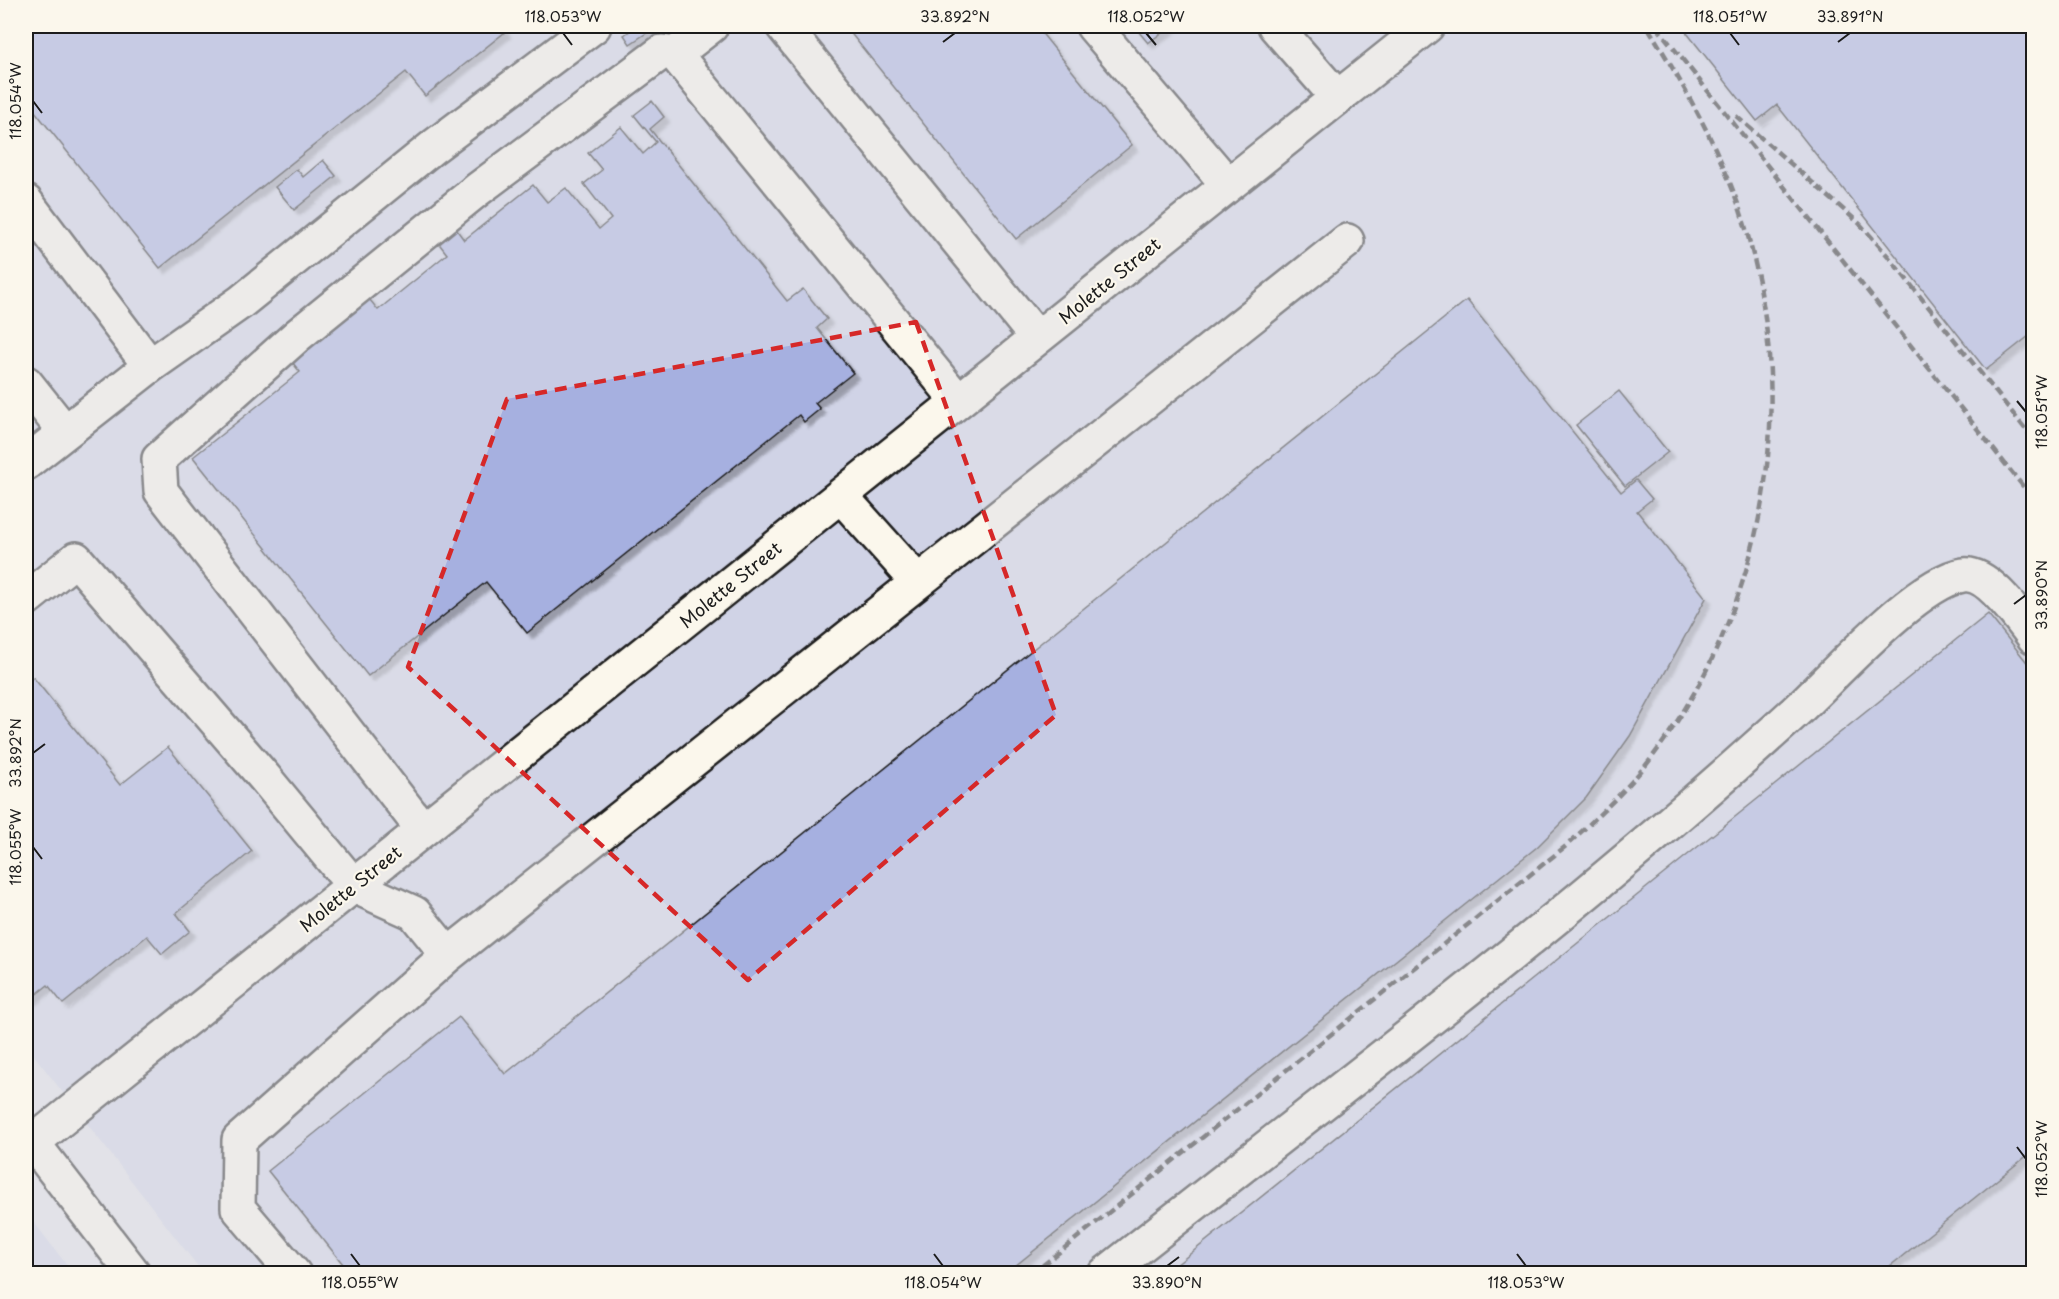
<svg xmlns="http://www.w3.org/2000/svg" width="2059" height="1299" font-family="'Playpen Sans',sans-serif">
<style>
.built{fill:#d0d3e6}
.building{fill:#a6b0e0;stroke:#1c1c1c;stroke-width:1.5;filter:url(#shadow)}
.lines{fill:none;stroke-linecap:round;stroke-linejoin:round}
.minor-casing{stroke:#1c1c1c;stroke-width:38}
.minor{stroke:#fbf7ec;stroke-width:33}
.rail{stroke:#1c1c1c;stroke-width:4.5;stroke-dasharray:9 4.5;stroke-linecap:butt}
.marked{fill:none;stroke:#d62828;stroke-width:4.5;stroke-dasharray:12 8;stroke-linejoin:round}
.ticks{fill:none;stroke:#1c1c1c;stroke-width:2}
.labels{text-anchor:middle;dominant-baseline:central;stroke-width:4.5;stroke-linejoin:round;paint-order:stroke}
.street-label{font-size:18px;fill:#1c1c1c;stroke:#fbf7ec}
.neatline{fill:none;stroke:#1c1c1c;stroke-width:2}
.ticks-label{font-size:15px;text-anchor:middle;fill:#1c1c1c}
</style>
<defs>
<filter id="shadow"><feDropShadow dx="5.5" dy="5.5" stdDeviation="1.5" flood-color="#0004"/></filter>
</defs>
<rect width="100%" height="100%" fill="#e2e2e8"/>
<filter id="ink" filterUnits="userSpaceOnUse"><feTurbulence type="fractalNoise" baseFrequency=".0167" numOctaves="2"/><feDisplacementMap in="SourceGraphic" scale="12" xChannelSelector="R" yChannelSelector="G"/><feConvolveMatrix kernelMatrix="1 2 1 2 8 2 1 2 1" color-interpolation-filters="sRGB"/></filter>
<g filter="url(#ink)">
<!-- built -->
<path class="built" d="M26 26H2033V1273H203L26 1045Z
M26 1212 73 1273H26Z"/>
<!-- building -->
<path class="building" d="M26 26H501L505 32 425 96 406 72 160 268 26 100Z
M637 26H657L630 44 624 35Z
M845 26H1036L1132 145 1016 239Z
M1134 26H1171L1148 43Z
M1687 26H2034V332L1986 370 1777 105 1757 121 1683 28Z
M652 101 664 117 650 129 787 301 803 289 827 319 817 328 853 373 815 403 820 409 804 422 799 415 527 633 486 582 368 676 193 457 300 372 288 357 366 295 378 310 447 254 433 236 451 222 464 240 533 185 547 202 566 188 599 229 611 219 584 184 602 170 588 153 621 127 643 154 656 142 634 115Z
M323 160 336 176 294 210 275 187 297 169 303 177Z
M1467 300 1621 492 1636 480 1652 499 1637 511 1706 598 1630 736 1586 798 1537 847 1005 1274H351L268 1171 459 1017 505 1074Z
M1619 391 1668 452 1625 486 1576 425Z
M1988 614 2034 671V1150L1880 1274H1165Z
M33 677 120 785 168 747 252 851 176 913 190 931 162 954 147 936 63 1004 48 985 29 1000 26 996V684Z"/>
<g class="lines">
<defs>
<path id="minor" d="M783 26 1037 338
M1093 26 1228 185
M1275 26 1337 97
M675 54 711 26
M26 202 150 366 26 463
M150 366 241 302 433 147 594 26
M26 383 65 432
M918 582 1347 241
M26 599 76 559 265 778 354 886 414 913 448 955 239 1140 238 1208 294 1274
M423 830 161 491 159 459 298 335 477 190 662 52 675 54 958 401
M448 955 918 582 841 496
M26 1134 134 1274
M32 1143 1427 26
M1105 1274C1338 1090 1577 912 1796 711 1832 678 1917 582 1963 575 1988 571 2020 619 2034 637"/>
</defs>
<!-- minor casing -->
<use href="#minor" class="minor-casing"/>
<!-- minor -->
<use href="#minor" class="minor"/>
<!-- rail -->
<path class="rail" d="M1656 26 2034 500
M1736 116 1860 224 1888 256 2034 440
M1032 1274 1566 846C1594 820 1622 794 1646 765 1770 607 1803 393 1738 204 1716 142 1682 82 1647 26"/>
</g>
</g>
<!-- marked area -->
<path d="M0 0H2059V1299H0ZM916 322 1056 715 748 980 408 667 507 399Z" fill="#e2e2e8" fill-opacity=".55" fill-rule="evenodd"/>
<path class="marked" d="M916 322 1056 715 748 980 408 667 507 399Z"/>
<!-- ticks -->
<path class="ticks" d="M563 33 572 45M1146 33 1156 45M1730 33 1739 45M943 42 955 33M1838 42 1850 33M33 101 42 113M2017 401 2026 412M2014 604 2026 595M33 753 45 744M33 847 42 859M2017 1147 2026 1159M351 1254 360 1266M934 1254 943 1266M1517 1254 1526 1266M1167 1266 1179 1257"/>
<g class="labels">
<!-- street labels -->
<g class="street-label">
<text transform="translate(1109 280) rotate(-39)">Molette Street</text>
<text transform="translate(730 584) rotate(-39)">Molette Street</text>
<text transform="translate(350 888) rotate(-39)">Molette Street</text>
</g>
</g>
<!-- margin -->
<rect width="2059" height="1299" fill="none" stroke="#fbf7ec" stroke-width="66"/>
<rect x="33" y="33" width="1993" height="1233" class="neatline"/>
<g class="ticks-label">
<text x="563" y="22">118.053°W</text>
<text x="955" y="22">33.892°N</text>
<text x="1146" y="22">118.052°W</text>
<text x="1730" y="22">118.051°W</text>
<text x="1850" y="22">33.891°N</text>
<text transform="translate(16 101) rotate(-90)" y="5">118.054°W</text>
<text transform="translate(2042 412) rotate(-90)" y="5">118.051°W</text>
<text transform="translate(2042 595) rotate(-90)" y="5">33.890°N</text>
<text transform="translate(16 753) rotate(-90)" y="5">33.892°N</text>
<text transform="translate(16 847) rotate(-90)" y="5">118.055°W</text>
<text transform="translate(2042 1159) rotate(-90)" y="5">118.052°W</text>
<text x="360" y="1288">118.055°W</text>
<text x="943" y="1288">118.054°W</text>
<text x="1167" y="1288">33.890°N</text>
<text x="1526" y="1288">118.053°W</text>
</g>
</svg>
